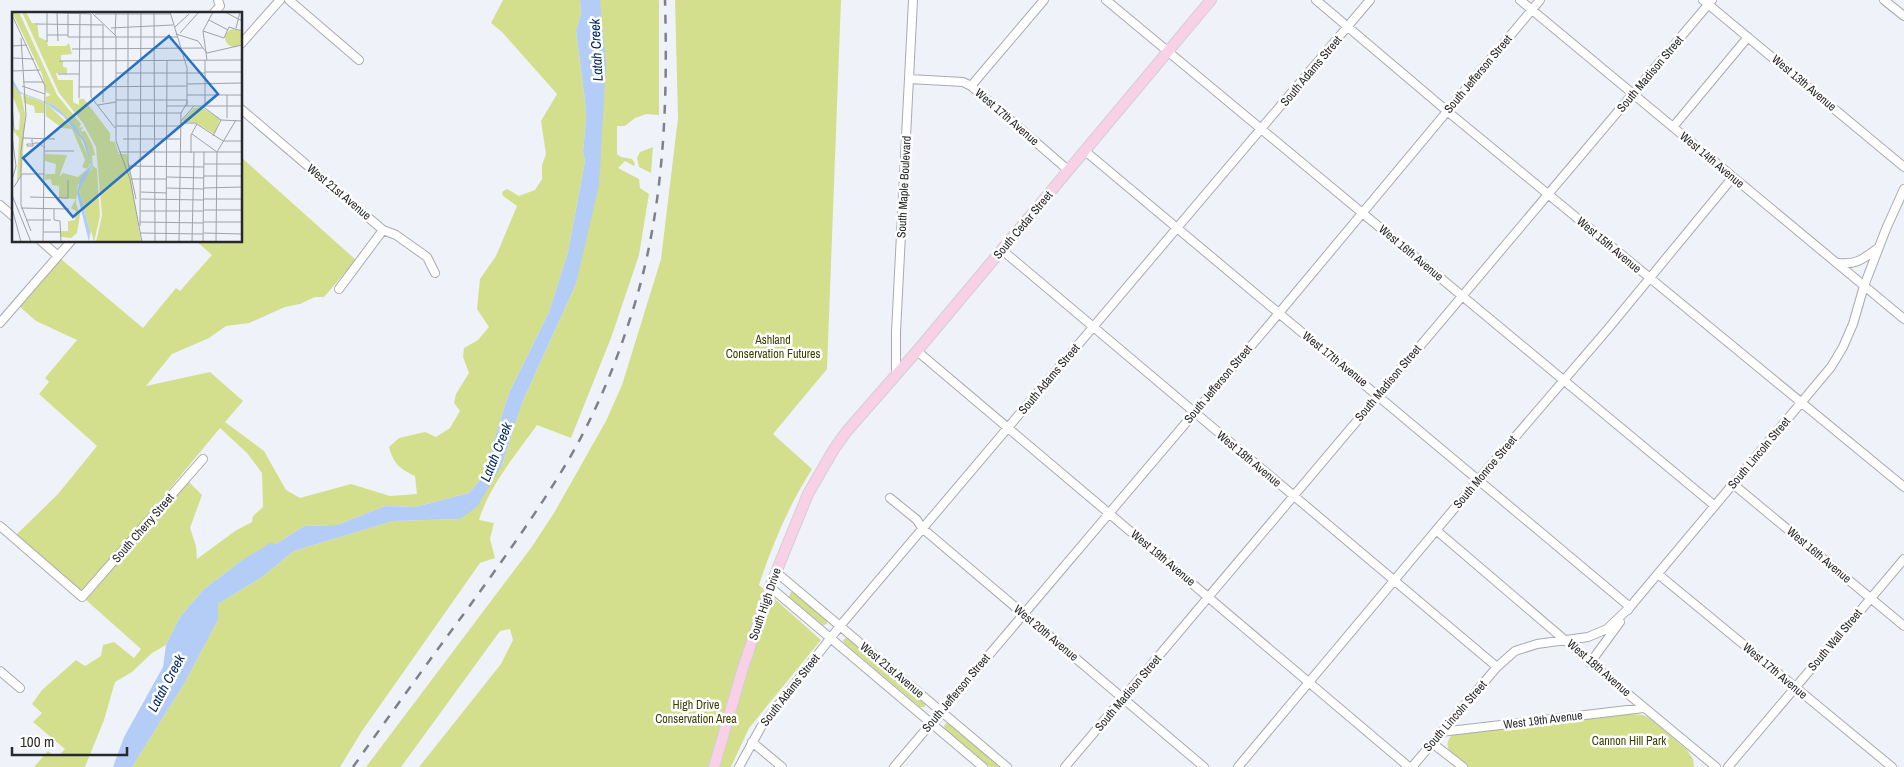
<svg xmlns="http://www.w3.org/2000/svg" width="1904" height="767" font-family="'Archivo Narrow',sans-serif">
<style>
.green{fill:#d3df8d}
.water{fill:#b3cdf6}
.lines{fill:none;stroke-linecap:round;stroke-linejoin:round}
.minor-casing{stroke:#a8aab2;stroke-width:10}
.major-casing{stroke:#d0d0d1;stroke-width:12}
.minor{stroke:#fff;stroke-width:8}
.major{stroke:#f9d1e6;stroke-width:10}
.rail{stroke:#7f8186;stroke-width:2.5;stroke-dasharray:9 9;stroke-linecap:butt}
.labels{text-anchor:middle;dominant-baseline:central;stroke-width:5;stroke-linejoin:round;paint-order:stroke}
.street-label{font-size:12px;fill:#28292c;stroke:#fff}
.park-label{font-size:12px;fill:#3b4100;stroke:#fff}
.water-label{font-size:14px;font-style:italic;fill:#052963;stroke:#fff}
.inset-road{fill:none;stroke:#a0a2a8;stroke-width:1}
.view{fill:#2872c2;fill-opacity:0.15;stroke:#2872c2;stroke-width:2.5}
.inset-edge{fill:none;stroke:#28292c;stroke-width:2.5}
</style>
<rect width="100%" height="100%" fill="#f0f2fa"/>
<!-- green -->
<path class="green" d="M503 0H580L581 14 576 31 585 101 586 118 583 152 585 161 568 252 549 312 509 393 482 478 469 493 415 507 385 506 337 525 304 526 276 544 241 561 204 589 180 617 166 645 152 653 132 672 115 682 104 720 85 767H34L48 751 54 756H58L65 749 33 722 42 713 32 704 42 690 76 660 85 666 101 656 103 645 114 642 134 658 141 649 86 600 188 481 202 495 190 528 196 546 197 559 235 531 252 522 253 516 263 507 262 473 247 453 220 428 89 586 82 590H77L16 535 58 494 97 446 39 394 49 382 45 378 77 340 36 321 20 307 61 259 143 328 176 288 180 291 212 255 196 241H241V157L356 260 324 297H315L300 304 285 307 249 323 226 326 209 338 172 354 146 386 210 372 243 401 225 422 264 451 286 490 300 498 351 484 390 496 417 494 415 476C400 469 393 463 389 447L399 438 425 432 436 437 450 428 460 411 454 403 456 394 469 373 463 357 464 348 478 340 489 327 477 309 480 279 496 256 517 206 503 196 502 192 507 189 519 196 535 190 542 179V165L546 154 541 121 557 94 502 32 491 23Z
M599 0H659V115L646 114 635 118 625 126H617V154L621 157 632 159 635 164 634 166 625 161 618 168 639 179 640 188 649 194 639 255 611 338 571 438 537 425C517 453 489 486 479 520L494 523 490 539 495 558 480 563 362 731 340 767H132L184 684 218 620V604L262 577 294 551 393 521 460 519 502 465 522 403 576 284Z
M675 0H841L827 369 773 434 812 469C789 505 772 545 759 585L821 640 749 728 731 767H419L501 664 513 640 510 629 500 631 401 767H366L531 548 554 513 606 421 622 385 661 259 678 118Z
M653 147 651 173 639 167 637 158 640 152Z
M791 592H794L827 620V624L823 625 789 597Z
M846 638H849L925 702V707H920L844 643 843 640Z
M1630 714 1643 715 1651 719 1687 750 1693 759 1694 767H1468C1457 759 1439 749 1452 735Z
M946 723 950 724 1001 767H990L945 729 944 726Z"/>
<!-- water -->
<path class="water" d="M580 0H600L606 63 599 185 576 284 522 403 502 465 477 507 460 519 393 521 294 551 262 577 218 604V620L184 684 132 767H113L124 737 163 667 166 645 180 617 204 589 241 561 270 543 276 544 304 526 337 525 385 506 415 507 469 493 482 478 509 393 549 312 568 252 585 161 583 152 586 118 585 101 576 31 581 14Z"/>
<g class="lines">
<defs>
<path id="minor" d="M289 0 359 60
M1106 0 1715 506
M1316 0 1447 111 1904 487
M1520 0 1904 319
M1703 0 1904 167
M1884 0 1904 16
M213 14 220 6 218 0
M241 44 280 0
M909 79 963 82 971 86 1068 170
M971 86 1044 0
M241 109 383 230 396 235 427 257 435 273
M1673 127 1748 37
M1085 151 1630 607 1628 610
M0 205 14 217
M41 241 58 256
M1002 250 1497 667
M1838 263C1857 265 1863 259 1878 248
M339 289 383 230
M0 323 71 241
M917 351 1409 767
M896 374V332L913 0
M1733 484 1904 626
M890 498 917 520 922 528 1204 767
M0 526 82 597 203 459
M1436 530 1628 694 1716 767
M776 572 1007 767
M1658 574 1892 767
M770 587 983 767
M1590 663 1620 622
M0 671 20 688
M1441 732 1644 708
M752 742 782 767
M1432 743 1463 767
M739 767 761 727 840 626 1370 0
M894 767 1274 319 1540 0
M1065 767 1712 0
M1238 767 1479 479 1607 330 1733 177
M1412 767 1497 667 1515 651 1537 644 1588 637 1607 629 1630 607 1831 367 1843 347 1853 324 1864 286 1886 229 1904 189
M1728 767 1904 559"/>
<path id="major" d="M714 767 742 671 770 587 808 494 834 449 847 431 917 351 1211 0"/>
</defs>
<!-- minor casing -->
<use href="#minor" class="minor-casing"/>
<!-- major casing -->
<use href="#major" class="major-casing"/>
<!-- minor -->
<use href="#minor" class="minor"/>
<!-- major -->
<use href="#major" class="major"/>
<!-- rail -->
<path class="rail" d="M353 767C389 716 426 665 463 615 500 564 537 513 569 459 594 416 614 369 629 322 664 218 668 108 665 0"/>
</g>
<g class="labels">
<!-- street labels -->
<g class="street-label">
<text transform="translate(1311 71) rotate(-50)">South Adams Street</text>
<text transform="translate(1478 74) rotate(-50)">South Jefferson Street</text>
<text transform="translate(1650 74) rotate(-50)">South Madison Street</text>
<text transform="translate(1804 83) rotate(40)">West 13th Avenue</text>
<text transform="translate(1007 117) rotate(41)">West 17th Avenue</text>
<text transform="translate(1712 160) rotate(40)">West 14th Avenue</text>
<text transform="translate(904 187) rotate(-87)">South Maple Boulevard</text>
<text transform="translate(339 192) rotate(40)">West 21st Avenue</text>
<text transform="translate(1023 225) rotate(-50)">South Cedar Street</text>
<text transform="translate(1609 245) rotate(40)">West 15th Avenue</text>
<text transform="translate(1411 253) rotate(40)">West 16th Avenue</text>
<text transform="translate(1335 359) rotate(39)">West 17th Avenue</text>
<text transform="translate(1049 379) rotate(-50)">South Adams Street</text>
<text transform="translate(1388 383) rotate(-50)">South Madison Street</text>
<text transform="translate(1218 384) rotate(-50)">South Jefferson Street</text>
<text transform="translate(1759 453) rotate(-50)">South Lincoln Street</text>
<text transform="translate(1249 459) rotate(40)">West 18th Avenue</text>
<text transform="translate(1485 472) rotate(-50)">South Monroe Street</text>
<text transform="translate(143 528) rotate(-49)">South Cherry Street</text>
<text transform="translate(1819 555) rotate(40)">West 16th Avenue</text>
<text transform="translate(1163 558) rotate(40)">West 19th Avenue</text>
<text transform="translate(765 604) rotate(-71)">South High Drive</text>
<text transform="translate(1046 633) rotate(40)">West 20th Avenue</text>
<text transform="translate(1835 640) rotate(-50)">South Wall Street</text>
<text transform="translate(1599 668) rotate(41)">West 18th Avenue</text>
<text transform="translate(892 670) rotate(40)">West 21st Avenue</text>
<text transform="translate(1775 671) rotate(40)">West 17th Avenue</text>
<text transform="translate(790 690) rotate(-52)">South Adams Street</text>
<text transform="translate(956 693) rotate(-50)">South Jefferson Street</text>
<text transform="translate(1128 693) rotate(-50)">South Madison Street</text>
<text transform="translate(1455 716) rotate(-49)">South Lincoln Street</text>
<text transform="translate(1543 720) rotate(-7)">West 19th Avenue</text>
</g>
<!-- park labels -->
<g class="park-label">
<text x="773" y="340">Ashland<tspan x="773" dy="14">Conservation Futures</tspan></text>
<text x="696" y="705">High Drive<tspan x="696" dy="14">Conservation Area</tspan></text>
<text x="1629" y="741">Cannon Hill Park</text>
</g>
<!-- water labels -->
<g class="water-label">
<text transform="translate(596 50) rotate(-93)">Latah Creek</text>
<text transform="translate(496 452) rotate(-68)">Latah Creek</text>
<text transform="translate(166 683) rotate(-62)">Latah Creek</text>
</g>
</g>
<!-- overview -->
<g transform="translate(12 12)">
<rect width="230" height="230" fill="#f0f2fa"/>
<path d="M0 0H7L45 83 69 112 67 116 71 115 69 119H73L80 132 83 143 80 144 81 154 85 157 88 204 82 230 79 219 77 230 78 219 67 178 69 169 80 156 79 149 69 122 42 93 34 90V85L39 83 34 80 30 62ZM10 0H14L20 11H25L27 25 35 29 36 34H54L57 31 60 42 49 43V48H45L51 49V55L55 56V62L44 61 46 68H61V90L67 93V87H72L98 121V129L103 130 107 142H115L129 230H84L90 203 84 135 71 111 47 81ZM213 26a9 9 0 1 1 18 0a9 9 0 1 1-18 0ZM0 72 9 82 13 102 10 159 5 171 7 126 0 117 7 118 8 103 0 82ZM11 83 32 90V101H23L22 94 12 91ZM34 91 66 121 79 151 66 173 64 191 68 203 65 221 59 226 49 225 48 219H56V209L63 208 64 199 59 196 64 187 47 186V174L40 173 39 167 33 168V162H43L44 152 33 149V142L55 143 47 165 51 161 66 165 75 157 70 155 73 148 60 117 50 116 34 104ZM189 95 208 107 202 122 184 111 170 109 182 96Z" fill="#d3df8d"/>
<path d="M0 66 8 80 42 93 62 112 74 131 80 154 67 178 78 219 77 230 65 181 68 167 79 153 71 129 51 104 32 90 7 81 0 72Z" fill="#b3cdf6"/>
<path class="inset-road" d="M23 0 79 2V85L103 116M79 0 104 24V129L118 167 130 230M116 0V150L124 187M142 0 143 230M158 0 175 56V91L169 101 167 230M213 0 230 9M45 1 46 29M56 1V25H165M83 2H159M0 3 33 74 31 230M197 8 216 18M24 12 92 13M163 15 177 2M99 16 161 13M224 16 228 0M191 19 212 26M168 21 187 0M164 22 186 29 191 36M35 23H56M103 23 104 0M9 26 14 103 9 139V193L19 219M212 26 217 15 230 19M35 30V1M0 34 15 33M60 37 191 36 195 41 230 33M0 46 22 47M195 48 191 19 201 0M47 49 230 48M0 59 28 58M193 60H230M104 61H193M46 62H67M11 70H32M175 72 230 71M10 74 33 82M67 75 175 74M175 83H230M215 83V106M67 86 68 2M104 88H175V94M91 90V14M0 93 2 118M86 93 104 90M155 94H230M190 94 209 108 230 109M193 94V48M104 101H169M169 109 182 94M169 111H183L211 129H230M104 114H169M180 122 205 140M0 124 4 154 1 165M201 124 209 108M11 126 43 127M20 127V130L21 132V134H15V132H21L23 131H27L33 136M111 127H168M33 139H62M107 140H230M205 140 224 108M179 141V123L185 112M192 152H230M116 154 192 155M192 164H230M155 165 192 166M119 167H155M2 175 10 162H32M155 176 192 177M192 176 230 175M129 180 155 181M0 183 19 230M18 185 56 186V168M129 187 192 188M192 187H230M0 196 9 230M9 196 57 197M42 197V208L48 209 49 230M192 198H230M128 199H191M14 208H39M128 210 191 211M192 210H230M128 214 129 0M31 220H48M128 221 191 222M192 221 230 222M154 230 155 48M180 230 182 140M191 230 192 140M204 230 205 140"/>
<path class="view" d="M157 24 206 82 61 205 11 146Z"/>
<rect width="230" height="230" class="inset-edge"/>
</g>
<!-- scale -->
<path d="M12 747v8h115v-8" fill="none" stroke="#28292c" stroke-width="2.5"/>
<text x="20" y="747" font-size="15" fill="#28292c" stroke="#ffffff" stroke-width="4" paint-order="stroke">100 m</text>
</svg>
